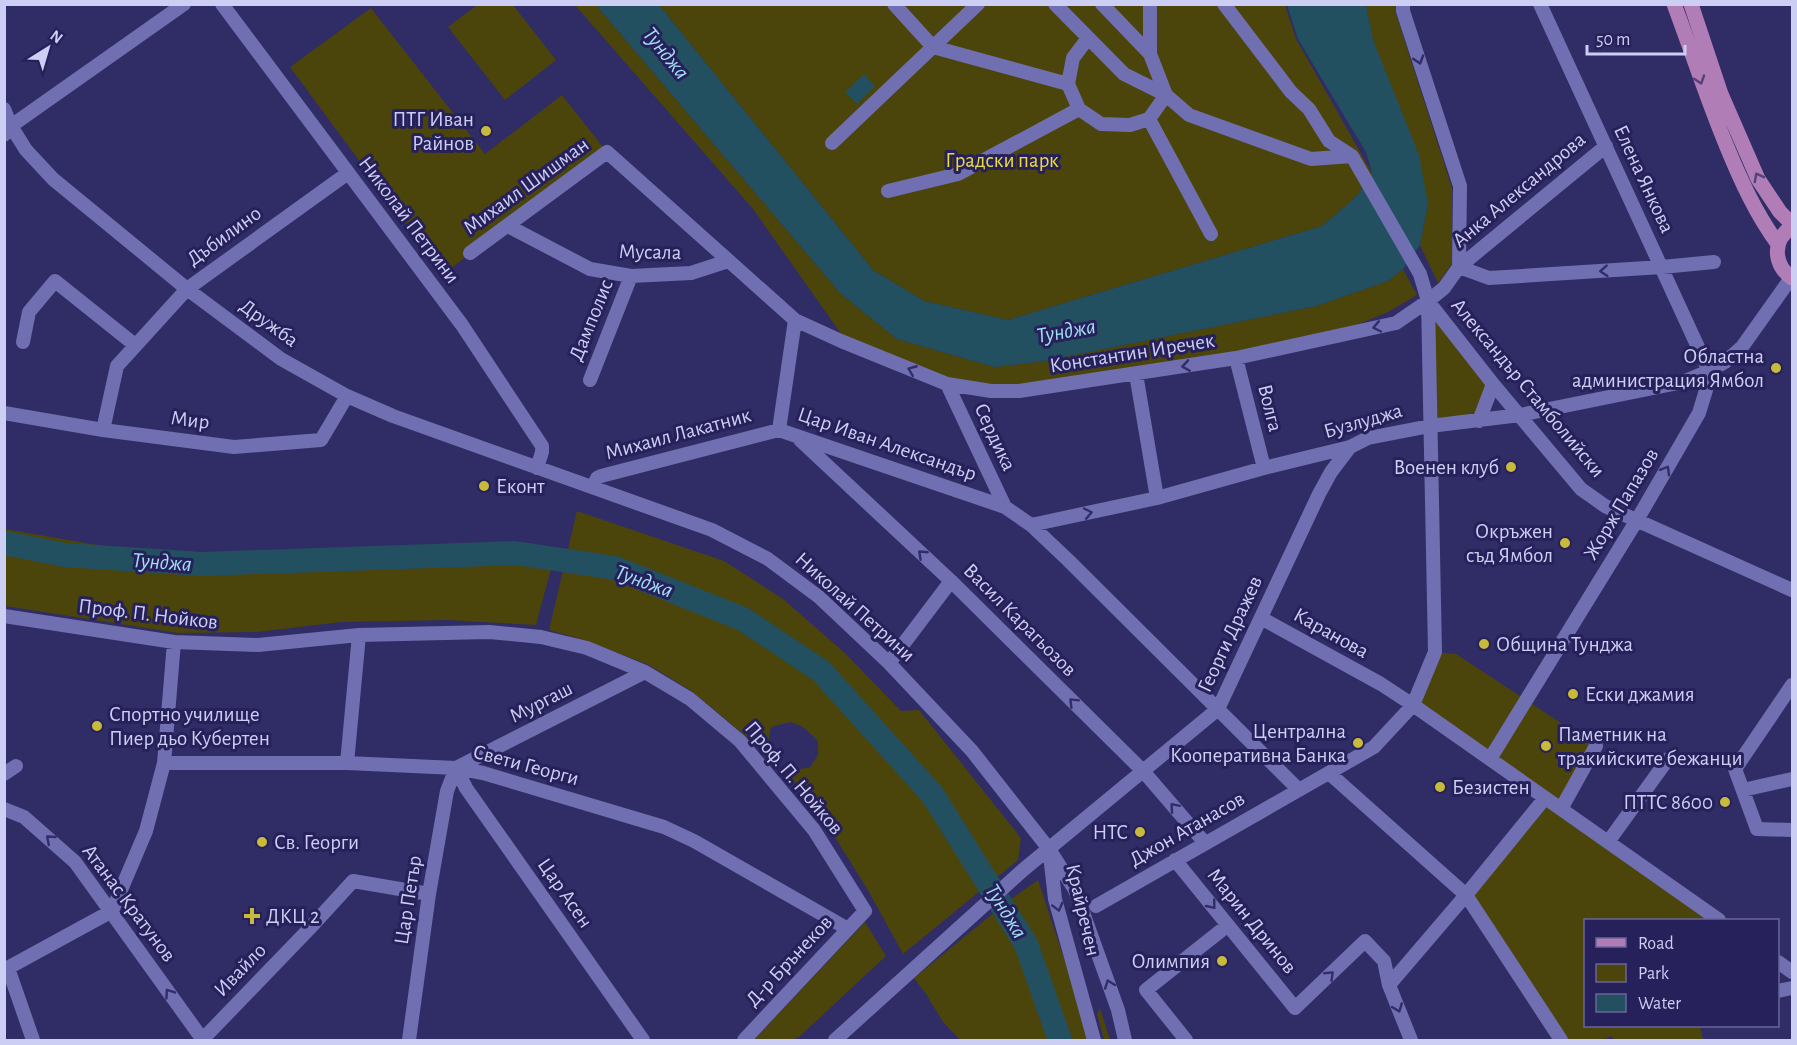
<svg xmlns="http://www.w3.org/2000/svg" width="1797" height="1045" font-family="'Alegreya Sans',sans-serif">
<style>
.green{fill:#4b450b}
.water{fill:#225060}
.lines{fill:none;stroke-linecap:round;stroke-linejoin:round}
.river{stroke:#225060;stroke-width:24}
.minor{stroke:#706fb1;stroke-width:14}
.major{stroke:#b07db6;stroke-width:15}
.oneway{stroke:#322d68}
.oneway2{stroke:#57417b}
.poi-dot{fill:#c8bb3b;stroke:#27215b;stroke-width:2}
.labels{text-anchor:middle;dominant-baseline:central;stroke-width:6;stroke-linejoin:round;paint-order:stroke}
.poi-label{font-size:21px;fill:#cdcef3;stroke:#27215b;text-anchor:end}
.park-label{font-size:21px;fill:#eedd36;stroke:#27215b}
.street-label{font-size:21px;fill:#cdcef3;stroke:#27215b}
.water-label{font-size:22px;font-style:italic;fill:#a3e0f6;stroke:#27215b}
</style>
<rect width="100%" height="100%" fill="#302c66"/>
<!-- green -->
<path class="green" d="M477 5H513L556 60 505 100 448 27Z
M575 5H596L841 294 897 339 995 367 1044 361 1316 306 1388 281 1403 269 1417 295 1388 312 1354 326 1237 353 1019 386 957 382 844 338 753 209Z
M659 5H1285L1296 39 1372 173 1356 197 1322 226 1008 320 924 301 873 270Z
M1366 5H1396V14L1452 188V264L1438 283 1420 245 1428 204 1373 40Z
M371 8 485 154 562 95 607 152 443 274 290 67Z
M1428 301 1493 384 1479 421 1430 426Z
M577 511 724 561 783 599 845 653 901 711 919 710 1021 838 1018 860 903 954 869 892 830 829 787 772 810 767 818 755V741L803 727 790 722 771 727 768 742 749 739 693 692 649 665 587 641 549 630Z
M5 529 109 547 212 554 513 546 555 554 536 625 448 620 341 622 257 632 178 633 5 606Z
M1435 652 1456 654 1596 746 1561 809 1719 920H1586V1026H1700L1703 1040H1614L1611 1036 1604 1040H1561L1466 895 1545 798 1413 705Z
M1038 880 1091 1040H960L943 1022 926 994 914 978 1007 902Z
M865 922 886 956 799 1037 792 1040H754Z
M1100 1008 1110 1040H1104L1097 1014Z"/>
<!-- water -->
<path class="water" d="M596 5H659L873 270 924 301 1008 320 1322 226 1356 197 1372 173 1366 152 1298 39 1287 5H1366L1373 40 1419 155 1428 204 1420 245 1403 269 1388 281 1316 306 1044 361 995 367 897 339 841 294Z
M864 74 875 86 857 104 845 92Z"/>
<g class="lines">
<!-- river -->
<path class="river" d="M4 543 65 555 202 564 515 553 615 568 743 619 821 671 932 794 1026 944 1060 1040"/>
<!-- minor -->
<path class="minor" d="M222 4 462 325 542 446V452L537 468
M894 4 933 47 1068 84
M1055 4 1124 74 1166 95 1150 54 1102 4
M1150 4V54
M1540 4 1709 371
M1088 38 1073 58 1068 84 1079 109 1101 124 1130 125 1149 119 1166 95 1189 115 1311 159 1352 156
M4 109 11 126 26 150 53 179 187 289 281 359 347 396 393 416 712 530 768 559 819 597 889 663 972 751 1049 849 1075 890 1118 1010 1125 1040
M1149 119 1211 234
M4 135 11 126 184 4
M832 143 978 4
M888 191 958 174 1079 109
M508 226 590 269 631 276 691 273 728 261
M470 253 607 152 795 320 779 430 1005 507 1031 525 1068 560 1299 790
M1459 267 1489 278 1662 267 1714 262
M1459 267 1606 146
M1428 301 1493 384 1581 489 1605 506 1792 590
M795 320 841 341 947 384 991 391H1019L1236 358 1396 323 1428 301 1444 288 1459 267 1460 186 1403 11V4
M23 342 29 312 55 281 135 345
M1236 358 1264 468
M1136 374 1157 498
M590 380 631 276
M947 384 1005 507
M4 413 103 430 234 447 321 440 347 396
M1479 421 1493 384
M103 430 117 366 187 289 348 173
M800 440 951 581 1143 771 1205 843
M593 487 597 478 601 476 779 430
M1031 525 1157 498 1264 468 1350 447 1368 438 1430 426 1520 415 1683 382 1709 371 1725 362 1742 347 1791 278
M4 616 174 642 258 645 359 635 489 632 541 637 587 648 645 672 690 699 740 741 814 830 865 911 744 1040
M1261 618 1381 684 1413 705 1719 920
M889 663 951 581
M1792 685 1735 769 1757 829 1792 830
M1490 759 1637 520 1699 413 1706 390 1709 371
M164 763H347L456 768 483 773 664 827 694 841 848 929
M347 763 359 635
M456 768 466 788 643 1040
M456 768 645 672
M1329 773 1466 895 1561 1040
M4 774 16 766
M1743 790 1792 779
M4 809 24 817 75 862 203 1040
M1561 809 1596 746
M1608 842 1668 759
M1050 855 1055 899 1094 1040
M1175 860 1295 1008 1365 941 1384 961 1389 985 1411 1040
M1096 906 1374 747 1413 705 1435 652 1428 301 1420 274 1352 156 1329 141 1309 109 1291 92 1224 4
M1778 962 1792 972
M8 968 33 1040
M4 970 112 911 146 831 164 763 174 642
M1389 985 1466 895 1545 798
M1778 991 1792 988
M202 1040 310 928 353 881 429 894
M409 1040 429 894 447 791 456 768
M835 1040 1023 870 1218 709 1319 494 1331 472 1350 447
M1186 1040 1146 990 1228 925"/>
<!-- major -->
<path class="major" d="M1674 4C1692 52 1707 99 1727 147 1741 181 1756 214 1778 244
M1691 4 1721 94 1758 179 1780 212 1792 224
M1792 227C1771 240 1774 266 1792 278"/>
</g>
<!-- one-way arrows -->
<defs><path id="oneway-chevron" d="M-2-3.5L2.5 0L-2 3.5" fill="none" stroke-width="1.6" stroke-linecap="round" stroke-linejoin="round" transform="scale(1.5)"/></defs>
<g class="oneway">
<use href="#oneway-chevron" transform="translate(1419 60) rotate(72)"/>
<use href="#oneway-chevron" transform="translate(1604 271) rotate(176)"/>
<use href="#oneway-chevron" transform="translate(1377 327) rotate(168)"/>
<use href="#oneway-chevron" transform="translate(1186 366) rotate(171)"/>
<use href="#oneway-chevron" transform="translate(912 370) rotate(-158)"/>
<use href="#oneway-chevron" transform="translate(1666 470) rotate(-60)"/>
<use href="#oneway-chevron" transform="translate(1088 513) rotate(-12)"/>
<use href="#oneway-chevron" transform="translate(922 554) rotate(-137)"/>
<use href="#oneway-chevron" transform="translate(1073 702) rotate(-135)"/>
<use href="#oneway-chevron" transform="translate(1174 807) rotate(-131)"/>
<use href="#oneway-chevron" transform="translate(50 839) rotate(-139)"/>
<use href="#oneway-chevron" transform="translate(1212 905) rotate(51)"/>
<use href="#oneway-chevron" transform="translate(1058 907) rotate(75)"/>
<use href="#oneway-chevron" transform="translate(1330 975) rotate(-44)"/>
<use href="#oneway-chevron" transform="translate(1109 984) rotate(-110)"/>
<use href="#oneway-chevron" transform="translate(169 993) rotate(-125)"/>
<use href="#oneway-chevron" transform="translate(1398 1008) rotate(69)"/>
</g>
<g class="oneway2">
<use href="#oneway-chevron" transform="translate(1700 80) rotate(72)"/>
<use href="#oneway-chevron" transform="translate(1758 177) rotate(-118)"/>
</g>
<!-- markers -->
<g class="poi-dot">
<circle cx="486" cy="131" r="6"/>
<circle cx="1776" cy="368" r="6"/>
<circle cx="1511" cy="467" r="6"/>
<circle cx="484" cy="486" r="6"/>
<circle cx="1565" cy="543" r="6"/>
<circle cx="1484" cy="644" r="6"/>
<circle cx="1573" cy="694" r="6"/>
<circle cx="97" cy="726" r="6"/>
<circle cx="1358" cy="743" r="6"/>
<circle cx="1546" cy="746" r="6"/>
<circle cx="1440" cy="787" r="6"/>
<circle cx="1725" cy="802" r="6"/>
<circle cx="1140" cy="832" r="6"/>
<circle cx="262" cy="842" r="6"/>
<path d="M249 907h6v6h6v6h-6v6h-6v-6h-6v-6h6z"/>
<circle cx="1222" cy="961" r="6"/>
</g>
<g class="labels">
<!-- poi labels -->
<g class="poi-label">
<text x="474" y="119">ПТГ Иван<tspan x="474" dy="24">Райнов</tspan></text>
<text x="1764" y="356">Областна<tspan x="1764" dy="24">администрация Ямбол</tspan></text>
<text x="1499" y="467">Военен клуб</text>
<text x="496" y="486" text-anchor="start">Еконт</text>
<text x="1553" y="531">Окръжен<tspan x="1553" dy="24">съд Ямбол</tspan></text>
<text x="1496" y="644" text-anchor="start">Община Тунджа</text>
<text x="1585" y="694" text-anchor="start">Ески джамия</text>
<text x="109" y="714" text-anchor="start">Спортно училище<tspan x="109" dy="24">Пиер дьо Кубертен</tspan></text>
<text x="1346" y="731">Централна<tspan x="1346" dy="24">Кооперативна Банка</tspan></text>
<text x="1558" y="734" text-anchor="start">Паметник на<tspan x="1558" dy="24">тракийските бежанци</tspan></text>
<text x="1452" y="787" text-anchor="start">Безистен</text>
<text x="1713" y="802">ПТТС 8600</text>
<text x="1128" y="832">НТС</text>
<text x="274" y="842" text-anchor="start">Св. Георги</text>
<text x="266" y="916" text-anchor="start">ДКЦ 2</text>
<text x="1210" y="961">Олимпия</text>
</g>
<!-- park labels -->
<g class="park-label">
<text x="1002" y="160">Градски парк</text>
</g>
<!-- street labels -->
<g class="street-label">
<text transform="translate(1644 179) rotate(65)">Елена Янкова</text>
<text transform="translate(526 186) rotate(-36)">Михаил Шишман</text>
<text transform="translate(1519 190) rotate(-40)">Анка Александрова</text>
<text transform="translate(409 220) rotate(53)">Николай Петрини</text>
<text transform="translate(224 236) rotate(-36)">Дъбилино</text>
<text transform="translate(650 252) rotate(1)">Мусала</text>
<text transform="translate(591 320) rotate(-68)">Дамполис</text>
<text transform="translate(269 323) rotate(36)">Дружба</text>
<text transform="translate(1132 353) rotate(-9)">Константин Иречек</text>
<text transform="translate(1528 388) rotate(50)">Александър Стамболийски</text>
<text transform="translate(1270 408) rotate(76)">Волга</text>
<text transform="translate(190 420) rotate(7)">Мир</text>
<text transform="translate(1363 421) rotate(-16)">Бузлуджа</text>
<text transform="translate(678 434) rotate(-15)">Михаил Лакатник</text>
<text transform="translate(995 437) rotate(65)">Сердика</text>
<text transform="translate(887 444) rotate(19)">Цар Иван Александър</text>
<text transform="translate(1621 504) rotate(-59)">Жорж Папазов</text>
<text transform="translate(855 607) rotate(42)">Николай Петрини</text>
<text transform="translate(148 614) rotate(7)">Проф. П. Нойков</text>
<text transform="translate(1020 620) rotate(45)">Васил Карагьозов</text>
<text transform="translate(1331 633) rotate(29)">Каранова</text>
<text transform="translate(1230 634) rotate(-65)">Георги Дражев</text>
<text transform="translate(541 702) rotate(-27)">Мургаш</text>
<text transform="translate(526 765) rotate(15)">Свети Георги</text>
<text transform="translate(794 778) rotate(50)">Проф. П. Нойков</text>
<text transform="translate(1187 829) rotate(-30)">Джон Атанасов</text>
<text transform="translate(565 893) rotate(55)">Цар Асен</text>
<text transform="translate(408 900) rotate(-81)">Цар Петър</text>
<text transform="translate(129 903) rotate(53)">Атанас Кратунов</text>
<text transform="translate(1083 910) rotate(77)">Крайречен</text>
<text transform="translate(1252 921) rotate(51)">Марин Дринов</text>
<text transform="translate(789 961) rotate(-47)">Д-р Брънеков</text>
<text transform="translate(240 970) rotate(-46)">Ивайло</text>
</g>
<!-- water labels -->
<g class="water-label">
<text transform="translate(666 53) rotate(51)">Тунджа</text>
<text transform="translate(1066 331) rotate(-10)">Тунджа</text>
<text transform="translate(162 562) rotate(4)">Тунджа</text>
<text transform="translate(644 581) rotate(20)">Тунджа</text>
<text transform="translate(1006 911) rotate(58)">Тунджа</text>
</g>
</g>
<!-- border -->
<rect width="1797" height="1045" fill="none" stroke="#cdcef3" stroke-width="12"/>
<!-- legend -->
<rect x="1584" y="919" width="195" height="108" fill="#27215b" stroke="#696698" stroke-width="1.5"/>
<rect x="1596" y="938" width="30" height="9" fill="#b07db6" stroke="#696698" stroke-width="1.5"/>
<text x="1638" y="949" font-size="18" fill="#cdcef3">Road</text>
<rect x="1596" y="964" width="30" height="18" fill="#4b450b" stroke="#696698" stroke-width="1.5"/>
<text x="1638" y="979" font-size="18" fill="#cdcef3">Park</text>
<rect x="1596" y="994" width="30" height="18" fill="#225060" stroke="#696698" stroke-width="1.5"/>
<text x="1638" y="1009" font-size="18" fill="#cdcef3">Water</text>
<!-- north arrow -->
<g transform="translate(48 48) rotate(37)" stroke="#27215b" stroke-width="4.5" paint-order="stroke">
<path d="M0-4.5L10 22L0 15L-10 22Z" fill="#cdcef3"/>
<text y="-9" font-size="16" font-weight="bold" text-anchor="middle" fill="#cdcef3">N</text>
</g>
<!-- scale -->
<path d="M1587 45v9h98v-9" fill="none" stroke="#cdcef3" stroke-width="3"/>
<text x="1596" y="45" font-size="18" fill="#cdcef3" stroke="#27215b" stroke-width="4.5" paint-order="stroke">50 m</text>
</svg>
